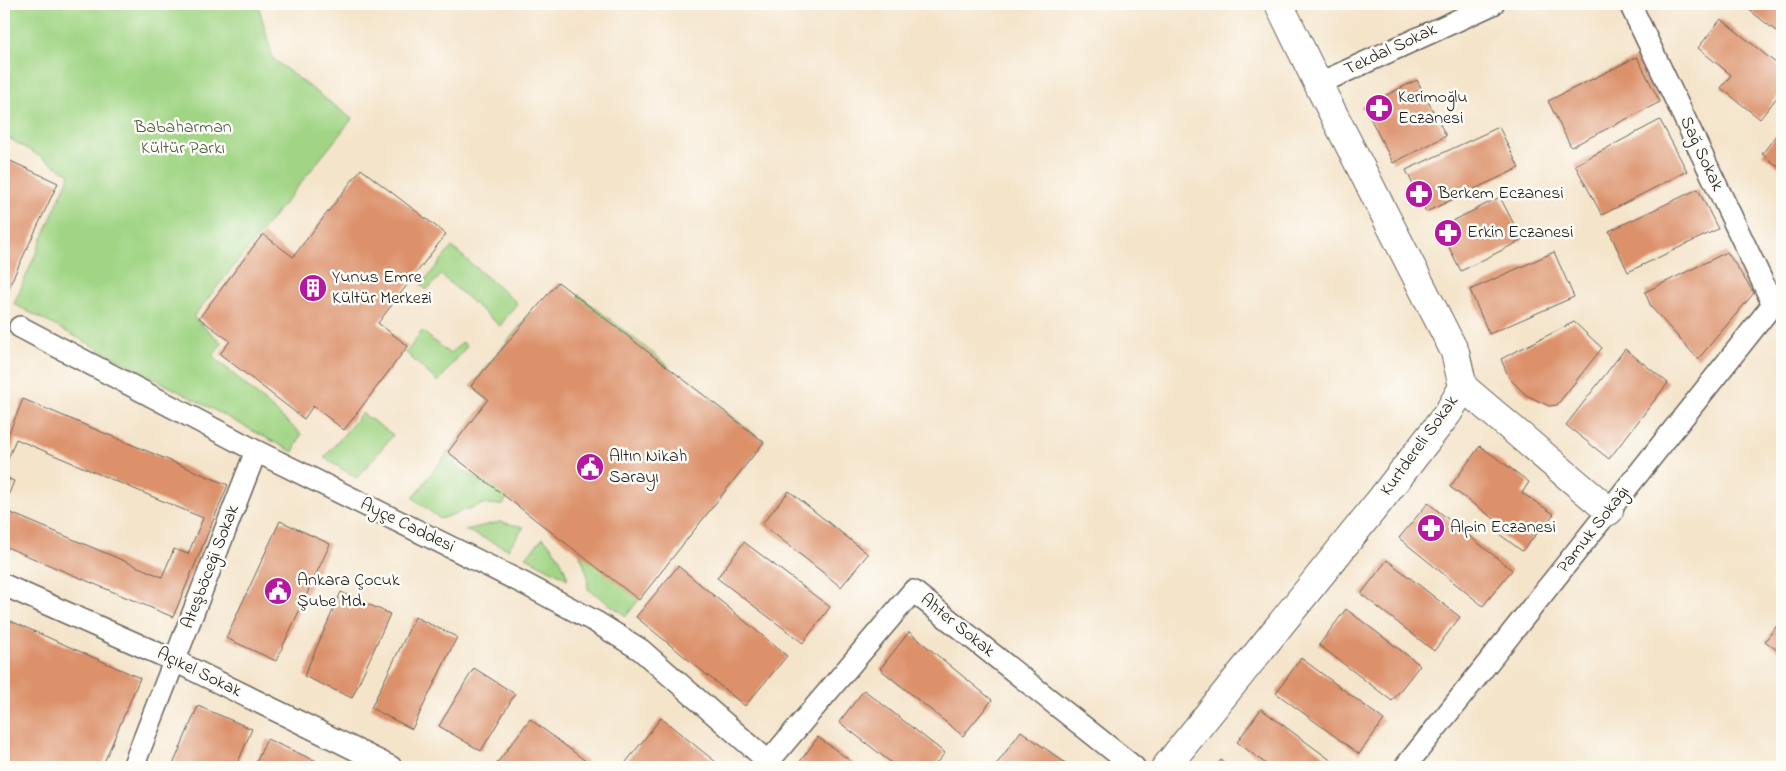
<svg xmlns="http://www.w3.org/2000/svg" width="1786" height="771" font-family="'Indie Flower',sans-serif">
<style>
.green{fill:#a1d585;stroke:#5e7850}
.building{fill:#dc916b}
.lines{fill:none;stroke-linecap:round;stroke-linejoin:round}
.street-casing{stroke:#686259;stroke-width:24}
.secondary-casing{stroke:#686259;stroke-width:30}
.street{stroke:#fff;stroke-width:21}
.secondary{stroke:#fff;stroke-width:28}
.labels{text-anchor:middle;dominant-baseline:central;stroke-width:5;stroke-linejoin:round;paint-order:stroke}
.street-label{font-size:18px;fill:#1c1c1c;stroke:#fdfcf7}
.poi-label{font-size:18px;fill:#1c1c1c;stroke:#fdfcf7;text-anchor:start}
.park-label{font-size:18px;fill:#4b5d41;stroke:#fdfcf7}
</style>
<rect width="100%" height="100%" fill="#fdfcf7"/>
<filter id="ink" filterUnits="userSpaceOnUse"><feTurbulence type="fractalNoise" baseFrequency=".02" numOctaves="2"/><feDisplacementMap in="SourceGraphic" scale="10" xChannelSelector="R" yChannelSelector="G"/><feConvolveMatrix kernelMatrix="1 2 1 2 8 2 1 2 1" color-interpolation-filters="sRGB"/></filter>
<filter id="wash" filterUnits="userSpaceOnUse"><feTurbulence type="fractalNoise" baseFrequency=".0096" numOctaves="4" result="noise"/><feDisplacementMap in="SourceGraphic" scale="20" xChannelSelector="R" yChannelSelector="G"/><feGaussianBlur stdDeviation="1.12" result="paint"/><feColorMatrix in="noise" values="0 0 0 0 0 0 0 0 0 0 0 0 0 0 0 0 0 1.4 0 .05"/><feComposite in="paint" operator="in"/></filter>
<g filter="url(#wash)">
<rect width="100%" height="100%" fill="#f4e4ca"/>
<!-- green -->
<path class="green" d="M4 4H258L273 59 352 119 193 317 222 343 213 356 301 434 293 452 14 304 70 174 7 137 4 127Z
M452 247 517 303 500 326 441 275 427 290 421 285Z
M579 295 669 366 651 387 691 418 709 398 764 442 626 616 588 589 587 573 577 547 528 371 454 465 508 496 503 505 483 504 440 519 413 498 488 400 471 386 532 311 553 328Z
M422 331 450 354 462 342 467 346 438 382 406 353Z
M362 413 393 435 357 478 324 458Z
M500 522 524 527 508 549 465 530Z
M543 538C556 549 563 563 568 579L526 557Z"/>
<g id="blocks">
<!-- building -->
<path class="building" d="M1742 4H1782V36Z
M1721 19 1782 68V91L1760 119 1721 88 1731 75 1698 48Z
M1637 57 1660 102 1571 147 1548 101Z
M1417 80 1446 136 1393 163 1364 106Z
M1660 120 1687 171 1602 215 1575 165Z
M1499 127 1519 168 1426 212 1406 170Z
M1782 128V170L1762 154Z
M4 158 58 183 4 297Z
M361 169 446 234 378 323 408 346 344 430 313 406 304 419 220 354 230 341 199 318 263 234 293 257Z
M1698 189 1718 229 1628 272 1609 231Z
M1500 197 1522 240 1461 271 1439 228Z
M1554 252 1574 297 1489 334 1470 290Z
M1727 252 1754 293 1698 359 1651 307 1645 292Z
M558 282 764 442 639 600 448 452 488 399 471 386Z
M1574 322 1602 348 1557 405 1549 406 1526 395 1509 378 1501 359Z
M1625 349 1668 383 1609 459 1566 425Z
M23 399 228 485 173 617 4 546V510L162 577 174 549 188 554 203 518 16 439 4 469V445Z
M1480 446 1529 482 1522 493 1554 514 1522 551 1495 531 1500 523 1450 487Z
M4 477 14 481 4 506Z
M789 491 868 554 841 587 762 524Z
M1428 503 1512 570 1483 606 1399 538Z
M280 521 330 544 276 661 226 638Z
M744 542 830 607 803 643 717 578Z
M1387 560 1460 617 1434 651 1361 594Z
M678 566 787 656 745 706 636 617Z
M341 592 390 614 352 698 304 676Z
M1346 609 1420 665 1392 701 1319 645Z
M415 617 457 637 412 729 371 708Z
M4 618 140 678 102 767H4Z
M1782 619V654L1765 641Z
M909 632 992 700 963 736 880 669Z
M1301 658 1384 720 1359 754 1276 693Z
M474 668 515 694 481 751 439 726Z
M864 690 945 753 933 767H897L839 722Z
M198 706 252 729 236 767H172Z
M1261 709 1340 767H1270L1237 742Z
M661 718 717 763 713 767 623 766Z
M530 719 591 765 589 767H494Z
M1021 731 1071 767H999L996 765Z
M818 737 859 767H796Z
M267 739 316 761 313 767H254Z
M1221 760 1231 767H1215Z"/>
</g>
</g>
<g filter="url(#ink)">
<use href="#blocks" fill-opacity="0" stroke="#686259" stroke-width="1"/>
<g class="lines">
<defs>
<path id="street" d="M1630 4 1773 304
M1318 84 1493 4
M20 327 256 451 527 585 596 622 641 650 769 762
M4 585 175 661 391 767
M133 767 256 451
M764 767 913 591 1134 767
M1405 767 1782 293"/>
<path id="secondary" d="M1463 387 1609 511
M1166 767 1382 498 1448 413 1463 387 1455 352 1318 84 1279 4"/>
</defs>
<!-- street casing -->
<use href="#street" class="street-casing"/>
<!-- secondary casing -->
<use href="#secondary" class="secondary-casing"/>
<!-- street -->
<use href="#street" class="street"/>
<!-- secondary -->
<use href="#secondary" class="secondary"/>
</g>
</g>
<!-- icons -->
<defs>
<symbol id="pharmacy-disc" viewBox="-11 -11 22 22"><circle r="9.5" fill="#b5179e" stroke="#fdfcf7"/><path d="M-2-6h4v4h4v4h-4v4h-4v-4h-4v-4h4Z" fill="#fff"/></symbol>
<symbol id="building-disc" viewBox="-11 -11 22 22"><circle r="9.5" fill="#b5179e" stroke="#fdfcf7"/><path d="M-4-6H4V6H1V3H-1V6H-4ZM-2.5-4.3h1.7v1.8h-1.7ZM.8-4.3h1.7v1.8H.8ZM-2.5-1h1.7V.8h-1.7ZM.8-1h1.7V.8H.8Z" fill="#fff"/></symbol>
<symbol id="civic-disc" viewBox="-11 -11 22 22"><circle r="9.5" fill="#b5179e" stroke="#fdfcf7"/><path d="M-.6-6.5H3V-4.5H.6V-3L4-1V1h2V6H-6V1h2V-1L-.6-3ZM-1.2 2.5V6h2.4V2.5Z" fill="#fff"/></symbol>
</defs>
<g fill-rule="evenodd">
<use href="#pharmacy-disc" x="1363" y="92" width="32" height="32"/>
<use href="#pharmacy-disc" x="1403" y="178" width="32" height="32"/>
<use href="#pharmacy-disc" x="1432" y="217" width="32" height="32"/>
<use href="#building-disc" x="297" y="272" width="32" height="32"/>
<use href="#civic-disc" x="574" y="451" width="32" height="32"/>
<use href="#pharmacy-disc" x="1415" y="512" width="32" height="32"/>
<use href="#civic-disc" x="262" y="575" width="32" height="32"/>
</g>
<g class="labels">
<!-- street labels -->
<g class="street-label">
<text transform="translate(1391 50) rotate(-25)">Tekdal Sokak</text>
<text transform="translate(1701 154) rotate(65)">Sağ Sokak</text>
<text transform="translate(1420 446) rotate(-54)">Kurtdereli Sokak</text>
<text transform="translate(407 526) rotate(26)">Ayçe Caddesi</text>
<text transform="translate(1594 530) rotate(-52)">Pamuk Sokağı</text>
<text transform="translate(211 567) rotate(-69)">Ateşböceği Sokak</text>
<text transform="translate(957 626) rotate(39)">Ahter Sokak</text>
<text transform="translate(199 673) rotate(26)">Açıkel Sokak</text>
</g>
<!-- poi labels -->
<g class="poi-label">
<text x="1398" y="98">Kerimoğlu<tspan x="1398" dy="21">Eczanesi</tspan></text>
<text x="1438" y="194">Berkem Eczanesi</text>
<text x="1467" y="233">Erkin Eczanesi</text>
<text x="332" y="278">Yunus Emre<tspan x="332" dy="21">Kültür Merkezi</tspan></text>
<text x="609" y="457">Altın Nikah<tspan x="609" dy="21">Sarayı</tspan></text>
<text x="1450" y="528">Alpin Eczanesi</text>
<text x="297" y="581">Ankara Çocuk<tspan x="297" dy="21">Şube Md.</tspan></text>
</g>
<!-- park labels -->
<g class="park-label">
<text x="183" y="128">Babaharman<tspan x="183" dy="21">Kültür Parkı</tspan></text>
</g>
</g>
<!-- margin -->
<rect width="1786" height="771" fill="none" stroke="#fdfcf7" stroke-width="20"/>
</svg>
